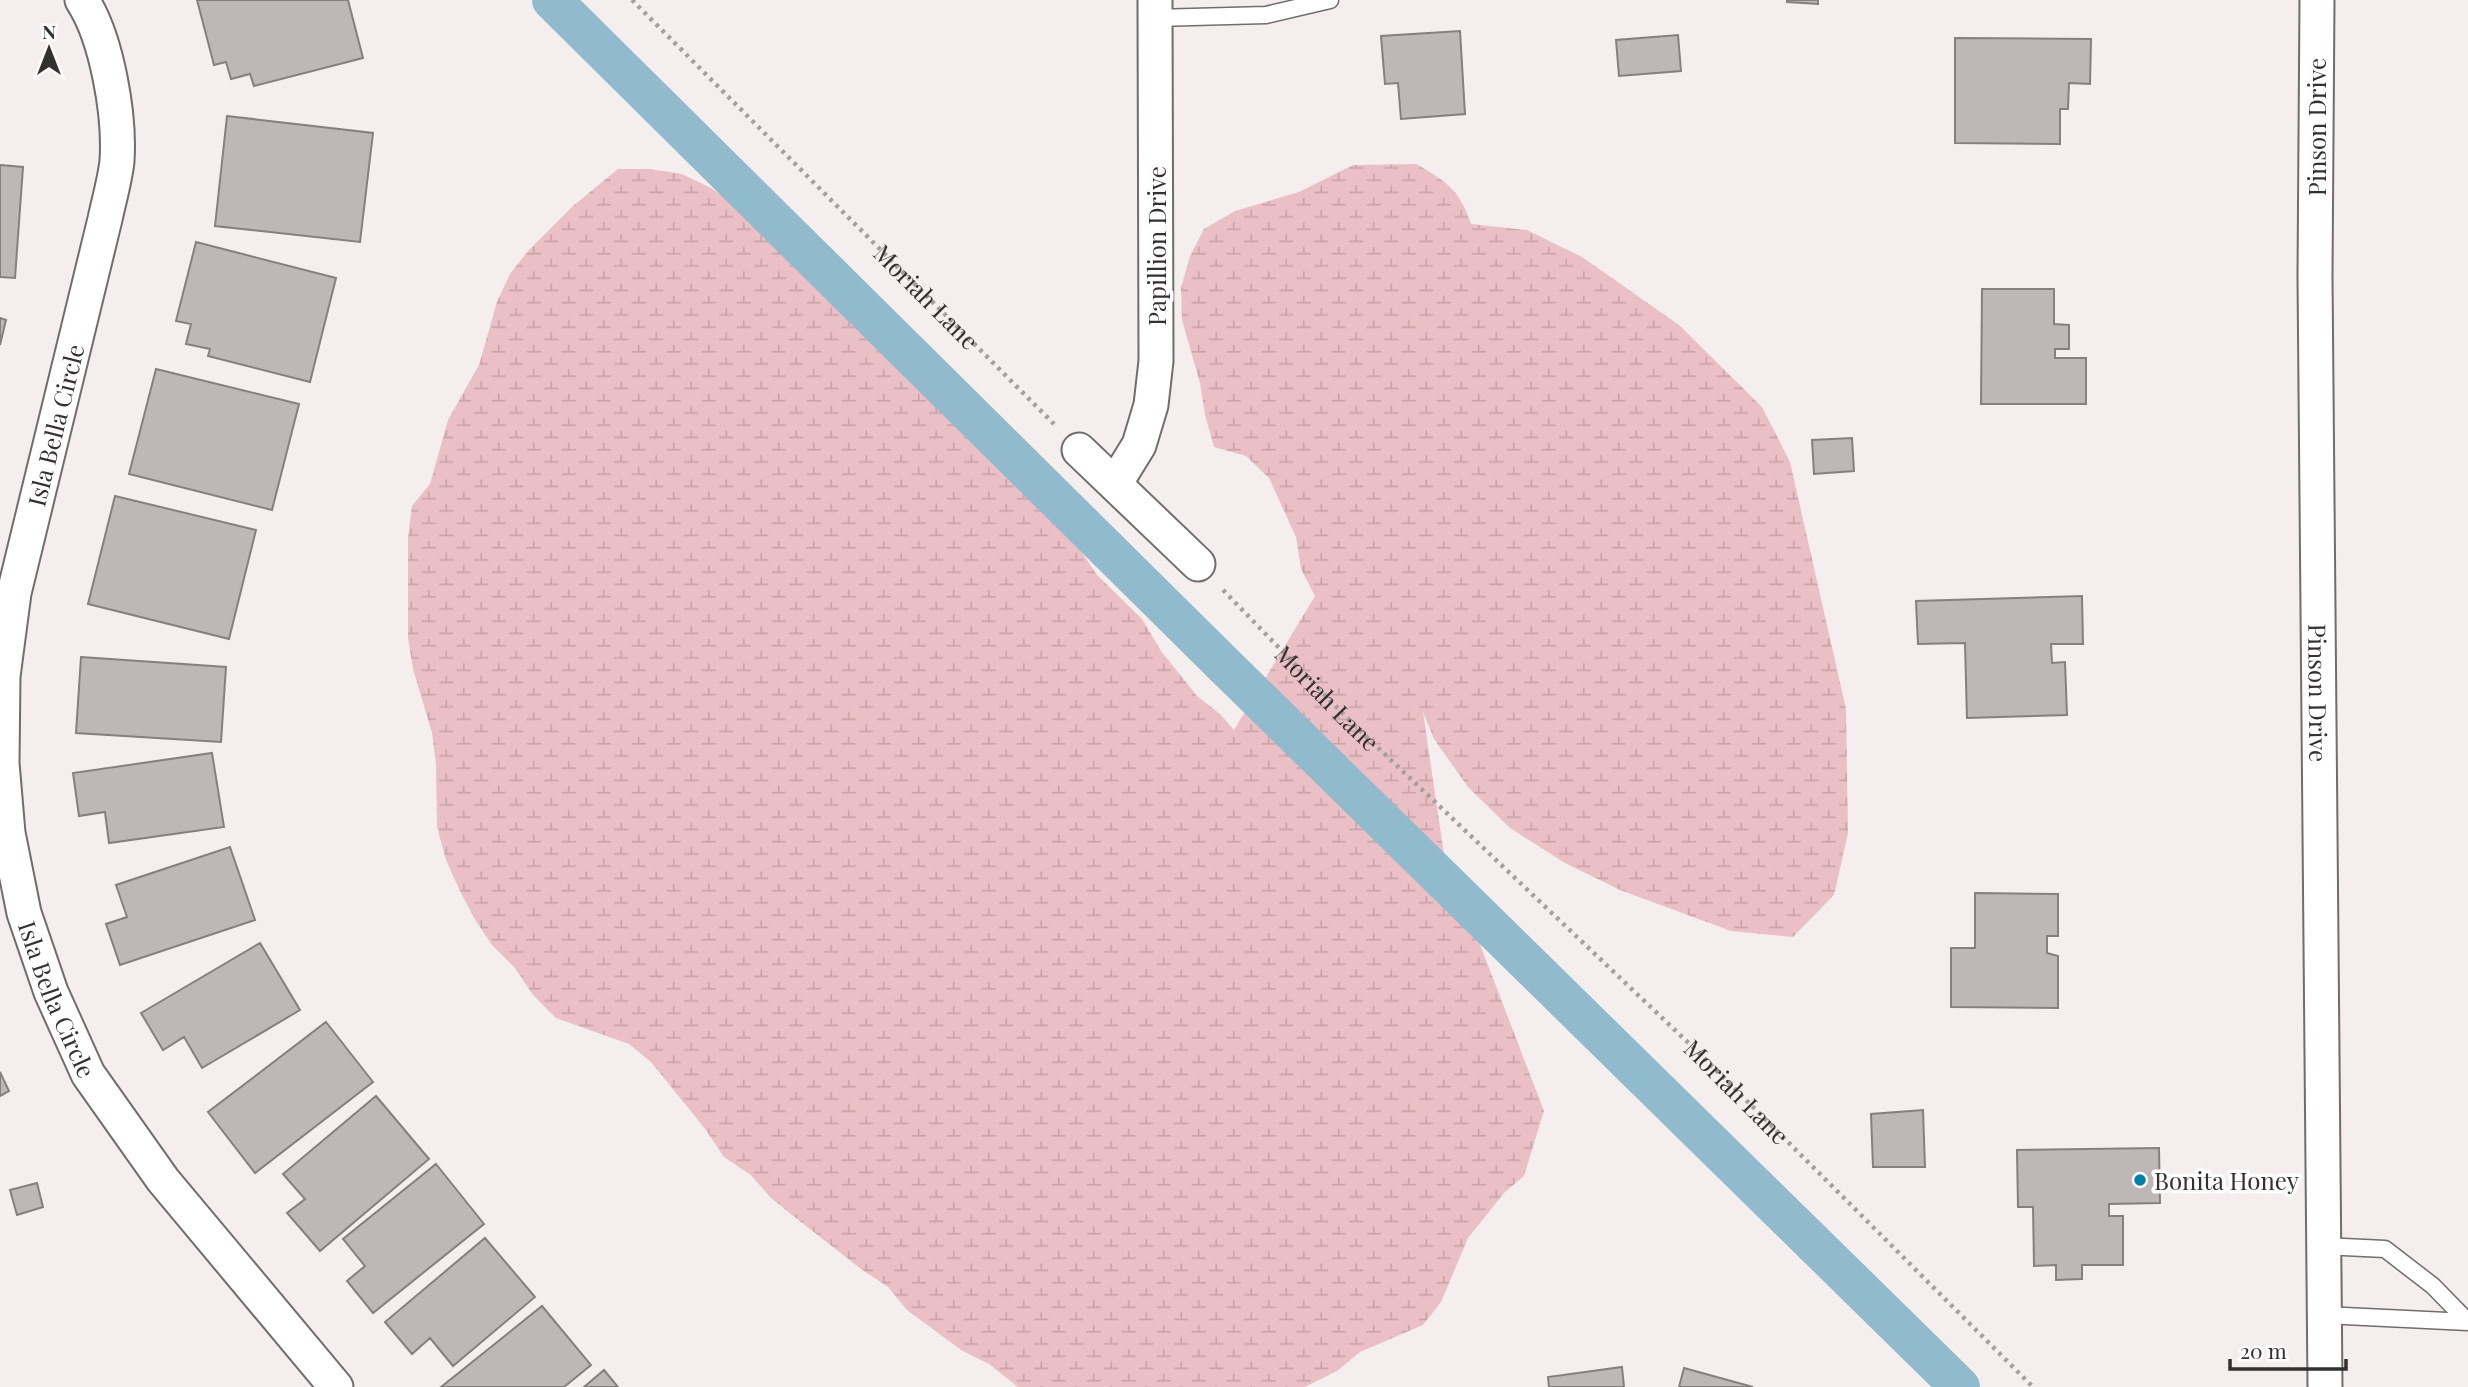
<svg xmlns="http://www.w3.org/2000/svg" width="2468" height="1387" font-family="'Playfair Display',serif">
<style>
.wetland{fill:url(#wetland-marsh)}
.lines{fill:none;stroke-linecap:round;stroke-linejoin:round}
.canal{stroke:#91bacd;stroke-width:40}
.building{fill:#beb7b8;stroke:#867f80;stroke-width:2}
.service-casing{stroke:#726c6c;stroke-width:19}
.minor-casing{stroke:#726c6c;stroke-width:37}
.path{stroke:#a49fa0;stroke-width:4.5;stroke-dasharray:3.5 5;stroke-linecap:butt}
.service{stroke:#fff;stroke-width:16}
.minor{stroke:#fff;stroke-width:33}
.poi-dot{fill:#0380a6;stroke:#fefdfd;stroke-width:2.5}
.labels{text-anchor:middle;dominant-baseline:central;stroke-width:7;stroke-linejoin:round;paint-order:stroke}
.street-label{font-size:24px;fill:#333030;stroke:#fefdfd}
.poi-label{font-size:24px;fill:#333030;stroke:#fefdfd;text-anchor:start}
</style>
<defs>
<pattern id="wetland-marsh" width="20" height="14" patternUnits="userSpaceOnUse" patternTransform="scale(1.75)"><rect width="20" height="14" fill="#ebbfc6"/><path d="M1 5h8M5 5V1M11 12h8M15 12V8" fill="none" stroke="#caa4aa"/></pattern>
</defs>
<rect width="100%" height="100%" fill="#f5eeef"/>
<!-- wetland -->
<path class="wetland" d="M1416 164C1446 181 1460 190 1471 224L1527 230 1582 257 1679 325 1762 407 1790 462 1846 709 1848 833 1834 895 1793 937 1731 931 1620 890 1565 863 1510 828 1468 787 1434 739 1423 712 1450 895 1466 908 1544 1111 1524 1176 1504 1193 1468 1238 1441 1302 1423 1325 1360 1352 1337 1371 1305 1387H1018L989 1364 961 1350 907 1310 888 1287 861 1269 792 1215 770 1197 751 1175 724 1157 706 1130 651 1062 629 1044 556 1018 533 995 515 968 492 945 474 918 460 891 446 860 437 827 436 764 432 733 413 669 408 637V538L412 506 430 484 448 420 479 365 497 302 510 274 528 251 573 206 618 169H650L682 174 709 187 737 205 782 241 801 264 869 317 892 340 901 372 974 430 1038 502 1065 520 1078 547 1097 575 1142 619 1161 651 1197 696 1220 714 1234 730 1315 596 1301 569 1296 537 1269 478 1246 456 1214 447 1205 415 1200 383 1182 320 1181 288 1190 256 1204 229 1235 211 1299 192 1353 165Z"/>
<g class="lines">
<!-- canal -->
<path class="canal" d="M552 0 1223 664 1960 1387"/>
</g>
<!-- building -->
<path class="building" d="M197 0H348L363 58 254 86 250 74 231 79 226 62 214 65Z
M1787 0H1818V4L1787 2Z
M1460 31 1465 114 1401 119 1398 83 1385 84 1381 36Z
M1678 35 1681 71 1619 76 1616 40Z
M1955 38 2091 39 2090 84 2069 83 2068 109H2060V144L1955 143Z
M227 116 373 133 360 242 215 226Z
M0 165 23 167 15 278 0 277Z
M196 242 336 278 310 382 208 356 210 349 186 344 191 324 176 321Z
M1982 289H2054V324L2069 325V349H2055V358H2086V404H1981Z
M0 318 6 320 0 345Z
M156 369 299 404 272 510 129 474Z
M1852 438 1854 471 1814 474 1812 440Z
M115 496 256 530 229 639 88 604Z
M2082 596 2083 644H2051L2052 663 2065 662 2067 715 1967 718 1965 643 1918 644 1916 601Z
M81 657 226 667 221 742 76 733Z
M212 753 224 827 109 843 105 812 79 816 73 773Z
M230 847 255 920 120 965 106 924 127 917 116 885Z
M1975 893 2058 894V936H2047V953L2058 956V1008L1951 1007V948H1975Z
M260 943 300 1010 202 1068 184 1037 163 1050 141 1013Z
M326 1022 373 1082 255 1173 208 1112Z
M0 1072 9 1091 0 1096Z
M376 1096 429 1159 320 1251 287 1213 305 1199 283 1174Z
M1923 1110 1925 1167H1873L1871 1114Z
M2159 1148 2160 1203 2109 1204V1216H2123V1265H2082V1279L2056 1280V1265L2034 1266 2033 1207H2018L2017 1150Z
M436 1164 484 1224 373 1313 347 1281 365 1266 343 1239Z
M37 1183 43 1207 17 1215 10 1190Z
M485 1238 535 1297 453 1366 430 1338 412 1354 385 1322Z
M542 1306 591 1365 564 1387H441Z
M1622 1367 1624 1387H1549L1548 1377Z
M1684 1368 1753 1387H1679Z
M604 1370 618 1387H584Z"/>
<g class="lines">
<defs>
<path id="service" d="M1155 18 1266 15 1330 0
M2323 1246 2385 1249 2433 1286 2468 1322
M2324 1315 2468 1322"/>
<g id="minor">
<path id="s3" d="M82 0C107 38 120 115 117 161 115 180 109 200 105 219L14 593 3 676 2 763 8 833 24 913 51 992 88 1074 163 1180 336 1387"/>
<path id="s4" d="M2317 0 2315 277 2325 1387"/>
<path d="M1079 450 1198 564"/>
<path d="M1115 484 1139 445 1151 405 1156 361 1155 0"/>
</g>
</defs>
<!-- service casing -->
<use href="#service" class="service-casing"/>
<!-- minor casing -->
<use href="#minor" class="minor-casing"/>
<!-- path -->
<g class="path">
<path id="s1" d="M632 0 1054 424"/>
<path id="s2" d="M1223 590 1352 723 1698 1052 2033 1387"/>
</g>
<!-- service -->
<use href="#service" class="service"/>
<!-- minor -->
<use href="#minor" class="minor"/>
</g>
<!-- markers -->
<circle class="poi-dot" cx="2140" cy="1180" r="7"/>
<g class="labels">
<!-- street labels -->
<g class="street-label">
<text transform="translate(2316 127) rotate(-90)">Pinson Drive</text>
<text transform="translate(1156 246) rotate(-90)">Papillion Drive</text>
<text stroke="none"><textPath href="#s1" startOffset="418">Moriah Lane</textPath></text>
<text transform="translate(55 425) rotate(-76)">Isla Bella Circle</text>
<text stroke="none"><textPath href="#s4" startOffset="693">Pinson Drive</textPath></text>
<text stroke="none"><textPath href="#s2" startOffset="150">Moriah Lane</textPath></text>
<text stroke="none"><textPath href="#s3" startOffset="1026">Isla Bella Circle</textPath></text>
<text stroke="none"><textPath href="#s2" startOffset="718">Moriah Lane</textPath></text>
</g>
<!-- poi labels -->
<g class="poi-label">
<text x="2154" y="1180">Bonita Honey</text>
</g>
</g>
<!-- north arrow -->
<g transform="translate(49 49)" stroke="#fefdfd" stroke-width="5" paint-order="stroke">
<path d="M0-5L12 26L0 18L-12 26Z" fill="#333030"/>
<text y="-10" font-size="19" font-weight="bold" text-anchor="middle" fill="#333030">N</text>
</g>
<!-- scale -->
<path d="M2230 1359v10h116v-10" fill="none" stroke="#333030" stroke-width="3.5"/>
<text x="2240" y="1359" font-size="21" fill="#333030" stroke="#fefdfd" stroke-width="5" paint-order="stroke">20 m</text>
</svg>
